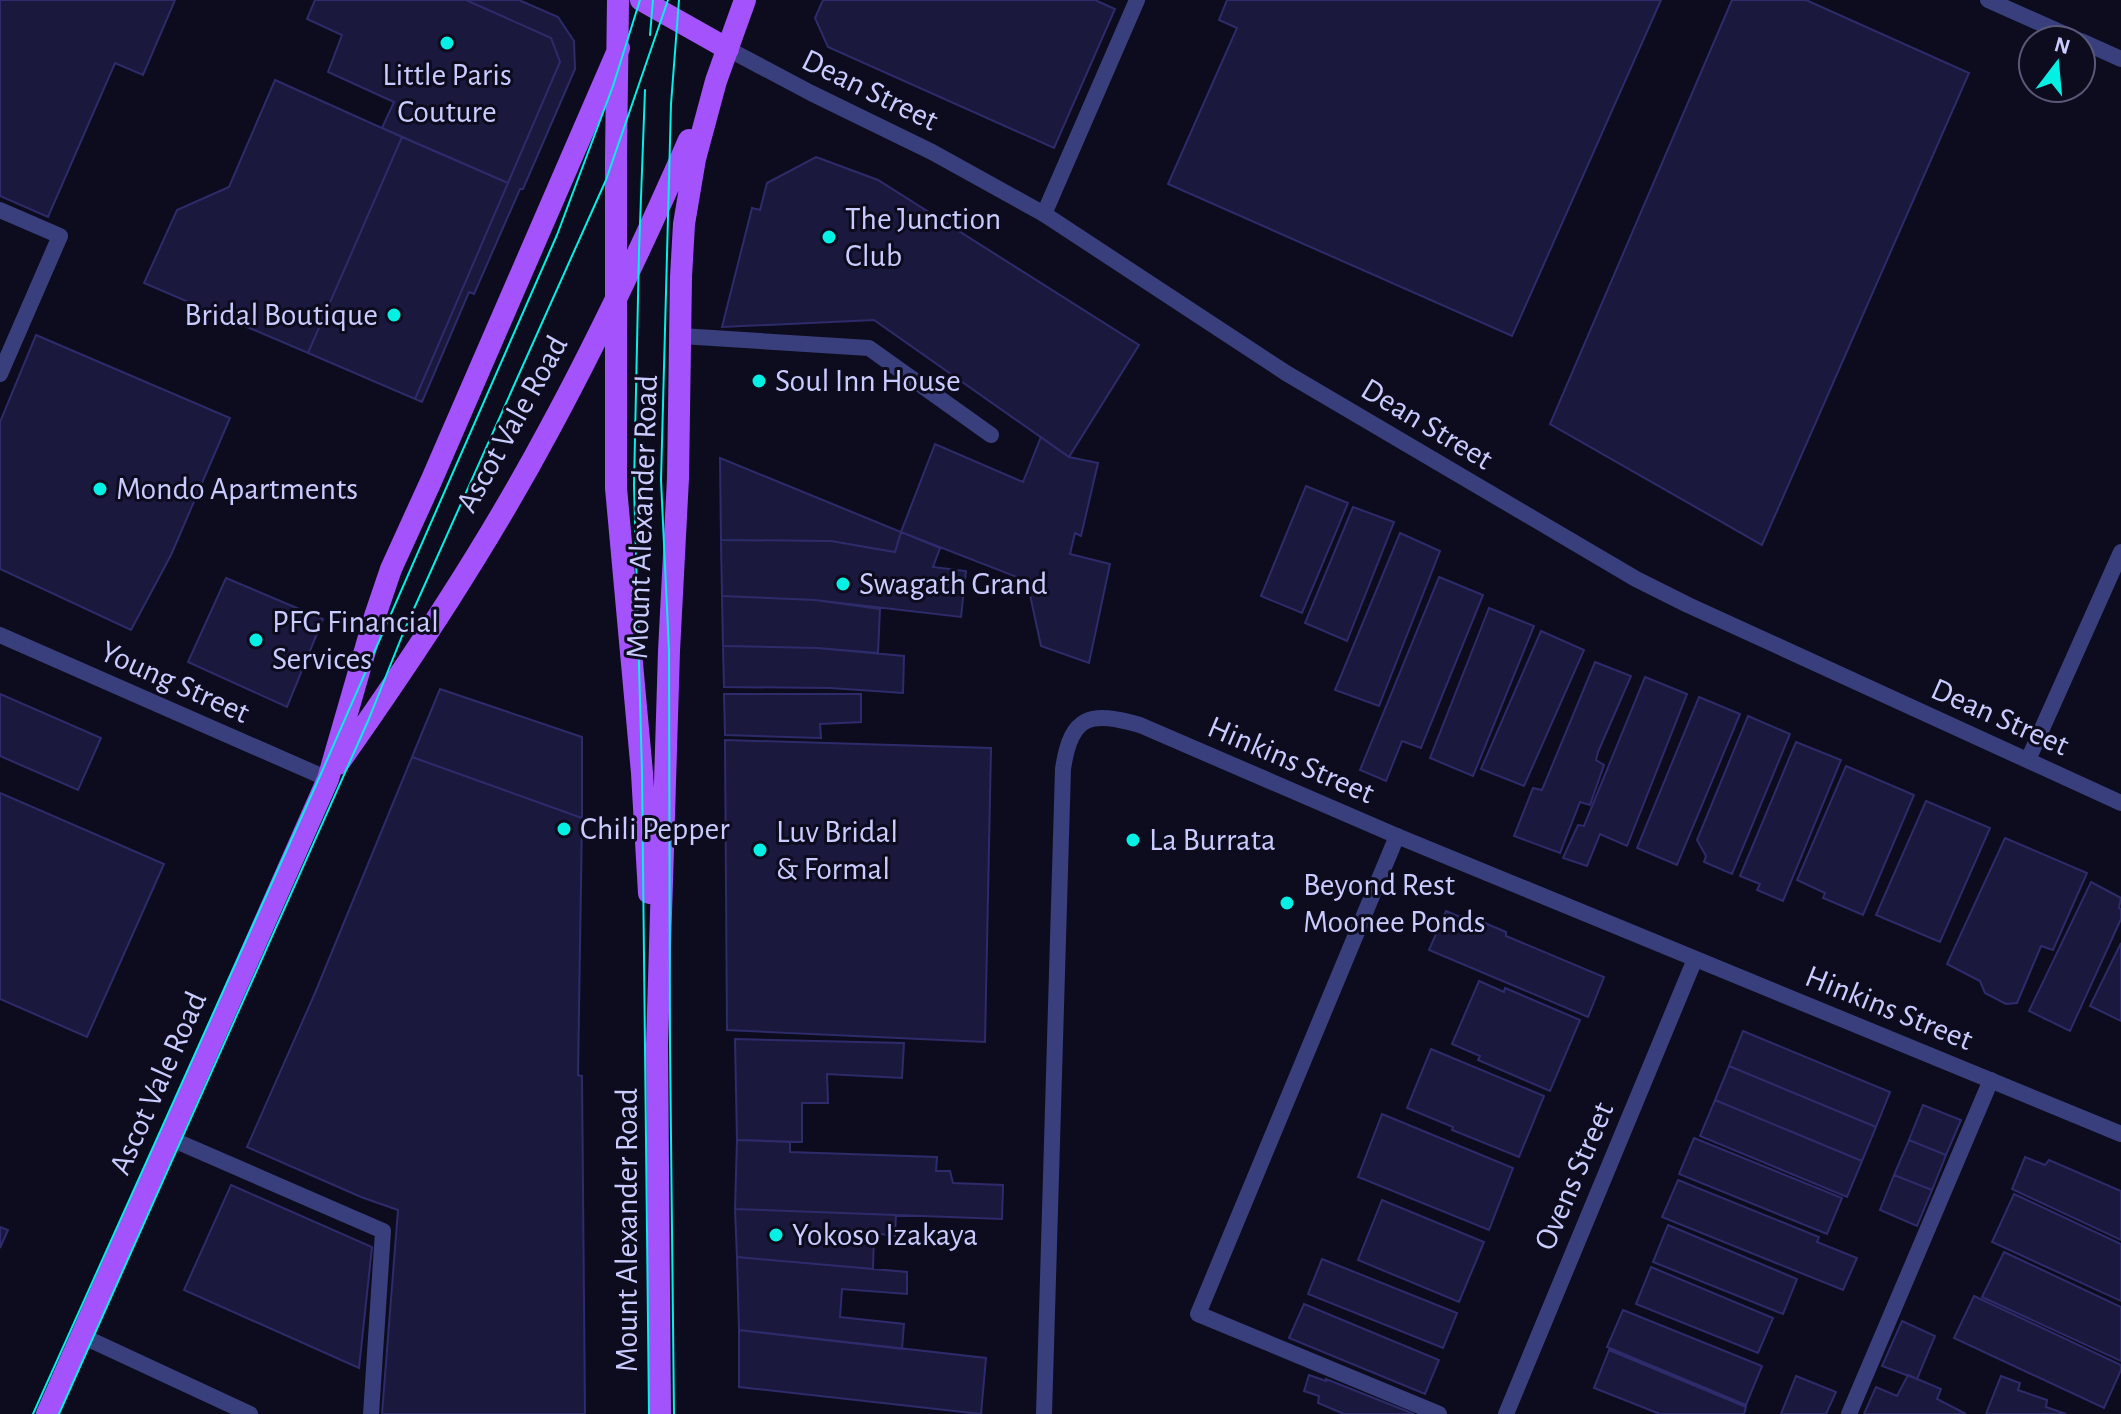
<svg xmlns="http://www.w3.org/2000/svg" width="2121" height="1414" font-family="'Alegreya Sans',sans-serif">
<style>
.building{fill:#1b183e;stroke:#2e2b6a;stroke-width:2}
.lines{fill:none;stroke-linecap:round;stroke-linejoin:round}
.service{stroke:#383f7c;stroke-width:16}
.minor{stroke:#383f7c;stroke-width:16}
.tertiary{stroke:#383f7c;stroke-width:16}
.primary{stroke:#a452fc;stroke-width:22}
.tram{stroke:#04f0e5;stroke-width:2}
.poi-dot{fill:#04f0e5;stroke:#0d0c1e;stroke-width:3}
.labels{text-anchor:middle;dominant-baseline:central;stroke-width:6;stroke-linejoin:round;paint-order:stroke}
.poi-label{font-size:32px;fill:#cacbfe;stroke:#0d0c1e;text-anchor:start}
.street-label{font-size:32px;fill:#cacbfe;stroke:#0d0c1e}
</style>
<rect width="100%" height="100%" fill="#0d0c1e"/>
<!-- building -->
<path class="building" d="M0 0H175L143 75 115 63 48 217 0 196Z
M315 0H466L551 38 560 62 508 183 382 128 394 102 328 72 342 35 307 19Z
M466 0H519L558 17 574 41 575 69 523 189H520L474 294 469 292 422 402 415 399 560 62 551 38Z
M823 0H1095L1115 9 1054 148 828 47 815 18Z
M1227 0H1661L1512 336 1168 184 1237 28 1219 20Z
M1732 0H1806L1969 73 1762 545 1550 424Z
M275 80 402 137 308 353 144 283 177 210 229 187Z
M402 137 508 183 415 399 308 353Z
M816 157 878 180 1139 345 1069 457 874 320 722 327 752 208 760 210 767 183Z
M36 335 230 418 171 555 131 630 0 569V422Z
M1041 437 1069 457 1098 463 1081 536 1075 533 1070 554 1110 564 1089 663 1041 646 1027 581 901 532 935 444 1023 482Z
M720 458 901 532 895 552 831 541 721 540Z
M1306 486 1348 503 1302 613 1261 596Z
M1353 507 1394 522 1347 641 1305 623Z
M901 532 940 548 933 567 966 571 961 617 815 600 722 596 721 540 831 541 895 552Z
M1400 533 1440 551 1379 706 1335 690Z
M1439 577 1483 595 1421 748 1402 741 1386 781 1360 770Z
M226 578 323 619 287 707 188 662Z
M722 596 815 600 880 609 878 653 817 648 723 646Z
M1489 608 1534 626 1473 776 1430 758Z
M1541 631 1584 650 1524 786 1481 769Z
M723 646 817 648 904 656 903 693 830 688 724 687Z
M1595 662 1631 676 1598 752 1596 760 1604 765 1590 805 1580 802 1560 853 1514 836 1533 788 1542 790Z
M1645 677 1687 694 1627 846 1600 834 1587 866 1563 858 1578 825 1584 826Z
M440 689 582 737V818L412 757Z
M0 694 101 738 78 790 0 756Z
M724 694H861V722L820 724 821 738 725 735Z
M1699 697 1740 714 1677 865 1637 848Z
M1748 716 1790 734 1732 874 1704 862 1706 856 1697 840Z
M725 740 991 748 985 1042 727 1030Z
M1796 742 1841 760 1783 901 1757 890 1760 884 1740 876Z
M412 757 582 818 578 1075 582 1076 585 1414H382L398 1210 361 1197 247 1147 315 993Z
M1846 766 1914 795 1863 915 1823 898 1825 893 1797 880Z
M0 793 164 864 87 1037 0 999Z
M1926 801 1990 828 1940 942 1876 915Z
M2005 838 2087 873 2053 950 2041 946 2017 1003 2006 1004 1985 993 1980 981 1947 964Z
M2091 882 2121 898 2119 908 2121 909V919L2070 1031 2029 1011Z
M1446 911 1472 922 1473 918 1506 932V936L1604 977 1588 1017 1429 950Z
M2121 943V1021L2090 1006Z
M1479 981 1504 992 1505 988 1580 1020 1550 1091 1478 1060 1480 1056 1452 1044Z
M1743 1031 1890 1092 1876 1127 1729 1066Z
M735 1039 904 1043 902 1078 827 1074 828 1103H802V1142L737 1140Z
M1431 1049 1544 1096 1519 1157 1452 1130 1453 1127 1407 1108Z
M1729 1066 1876 1127 1862 1161 1715 1100Z
M1715 1100 1862 1161 1847 1197 1700 1136Z
M1923 1105 1961 1120 1946 1155 1909 1140Z
M1382 1114 1513 1168 1489 1230 1358 1177Z
M1694 1138 1842 1198 1827 1234 1679 1174Z
M737 1140 790 1142V1152L937 1157 936 1171H950L953 1183 1003 1185 1002 1219 735 1209Z
M1909 1140 1946 1155 1932 1190 1894 1175Z
M2025 1157 2045 1165 2049 1160 2121 1191V1240L2012 1189Z
M1894 1175 1932 1190 1917 1226 1880 1210Z
M1678 1180 1819 1237 1817 1242 1857 1258 1843 1290 1662 1217Z
M231 1185 372 1247 359 1368 184 1290Z
M2014 1194 2121 1244V1301L1992 1242Z
M1382 1200 1484 1242 1459 1302 1358 1260Z
M735 1209 896 1215 895 1236 874 1233 873 1269 737 1257Z
M1668 1225 1797 1279 1783 1314 1653 1262Z
M0 1227 8 1230 0 1248Z
M2004 1252 2121 1307V1361L1982 1297Z
M737 1257 907 1272V1294L842 1289 840 1317 904 1324 902 1349 739 1330Z
M1322 1259 1457 1313 1443 1348 1308 1294Z
M1651 1267 1773 1318 1758 1353 1636 1304Z
M1974 1296 2121 1365V1370L2104 1408 1954 1338Z
M1304 1304 1439 1360 1425 1394 1289 1338Z
M1623 1310 1762 1366 1746 1405 1607 1347Z
M1902 1321 1935 1336 1917 1379 1882 1366Z
M739 1330 986 1358 981 1414 739 1387Z
M1609 1350 1746 1407 1744 1414H1660L1594 1388Z
M1309 1375 1326 1381V1379L1414 1414H1344L1318 1403 1319 1396 1304 1391Z
M1908 1375 1941 1389 1937 1399 1966 1414H1864L1876 1387 1897 1396Z
M1796 1376 1836 1392 1826 1414H1781Z
M2001 1376 2020 1383 2018 1390 2047 1400 2046 1407 2066 1414H1986Z"/>
<g class="lines">
<!-- service -->
<path class="service" d="M0 210 60 236 0 374
M1044 214 1137 0
M681 336 869 348 991 435
M1397 836 1198 1314 1439 1414
M169 1138 383 1231 371 1414
M82 1336 250 1414
M1849 1414 1991 1080"/>
<!-- minor -->
<path class="minor" d="M1988 0 2078 40
M2081 41 2121 59
M0 635 328 779
M1044 1414 1063 769C1071 714 1091 711 1140 725L1397 836 2121 1134
M1506 1414 1695 959"/>
<!-- tertiary -->
<path class="tertiary" d="M728 49 811 93 932 152 1044 214 1286 373 1636 579 1688 605 2121 803
M2028 760 2121 552"/>
<!-- primary -->
<path class="primary" d="M618 0 616 158V488L642 773 649 893
M641 0 728 49
M338 764C414 656 487 546 549 430 600 336 646 238 689 140
M47 1414 328 779 375 616 391 569 432 479 619 48
M660 1414 657 1045 669 651 678 478 681 277 684 224 695 159 716 81 745 0"/>
<!-- tram -->
<path class="tram" d="M650 35 653 0
M645 90 639 251 634 485 642 773 649 1414
M33 1414 320 776 557 235 613 86 640 0
M59 1414 368 721 404 631 606 180 668 0
M674 1414 670 1045 669 651 661 480 671 104 679 0"/>
</g>
<!-- markers -->
<g class="poi-dot">
<circle cx="447" cy="43" r="8"/>
<circle cx="829" cy="237" r="8"/>
<circle cx="394" cy="315" r="8"/>
<circle cx="759" cy="381" r="8"/>
<circle cx="100" cy="489" r="8"/>
<circle cx="843" cy="584" r="8"/>
<circle cx="256" cy="640" r="8"/>
<circle cx="564" cy="829" r="8"/>
<circle cx="1133" cy="840" r="8"/>
<circle cx="760" cy="850" r="8"/>
<circle cx="1287" cy="903" r="8"/>
<circle cx="776" cy="1235" r="8"/>
</g>
<g class="labels">
<!-- poi labels -->
<g class="poi-label">
<text x="447" y="75" text-anchor="middle">Little Paris<tspan x="447" dy="37">Couture</tspan></text>
<text x="845" y="219">The Junction<tspan x="845" dy="37">Club</tspan></text>
<text x="378" y="315" text-anchor="end">Bridal Boutique</text>
<text x="775" y="381">Soul Inn House</text>
<text x="116" y="489">Mondo Apartments</text>
<text x="859" y="584">Swagath Grand</text>
<text x="272" y="622">PFG Financial<tspan x="272" dy="37">Services</tspan></text>
<text x="580" y="829">Chili Pepper</text>
<text x="776" y="832">Luv Bridal<tspan x="776" dy="37">&amp; Formal</tspan></text>
<text x="1149" y="840">La Burrata</text>
<text x="1303" y="885">Beyond Rest<tspan x="1303" dy="37">Moonee Ponds</tspan></text>
<text x="792" y="1235">Yokoso Izakaya</text>
</g>
<!-- street labels -->
<g class="street-label">
<text transform="translate(870 90) rotate(26)">Dean Street</text>
<text transform="translate(512 424) rotate(-61)">Ascot Vale Road</text>
<text transform="translate(1427 424) rotate(31)">Dean Street</text>
<text transform="translate(642 517) rotate(-88)">Mount Alexander Road</text>
<text transform="translate(175 682) rotate(24)">Young Street</text>
<text transform="translate(2000 717) rotate(24)">Dean Street</text>
<text transform="translate(1291 760) rotate(23)">Hinkins Street</text>
<text transform="translate(1889 1008) rotate(22)">Hinkins Street</text>
<text transform="translate(158 1083) rotate(-66)">Ascot Vale Road</text>
<text transform="translate(1574 1176) rotate(-67)">Ovens Street</text>
<text transform="translate(627 1230) rotate(-90)">Mount Alexander Road</text>
</g>
</g>
<!-- north arrow -->
<g transform="translate(2057 64) rotate(16)"><circle r="38" fill="#0d0c1e" stroke="#595878" stroke-width="2"/>
<path d="M0-6L14 30L0 20L-14 30Z" fill="#04f0e5"/>
<text y="-12" font-size="22" font-weight="bold" text-anchor="middle" fill="#cacbfe">N</text>
</g>
</svg>
